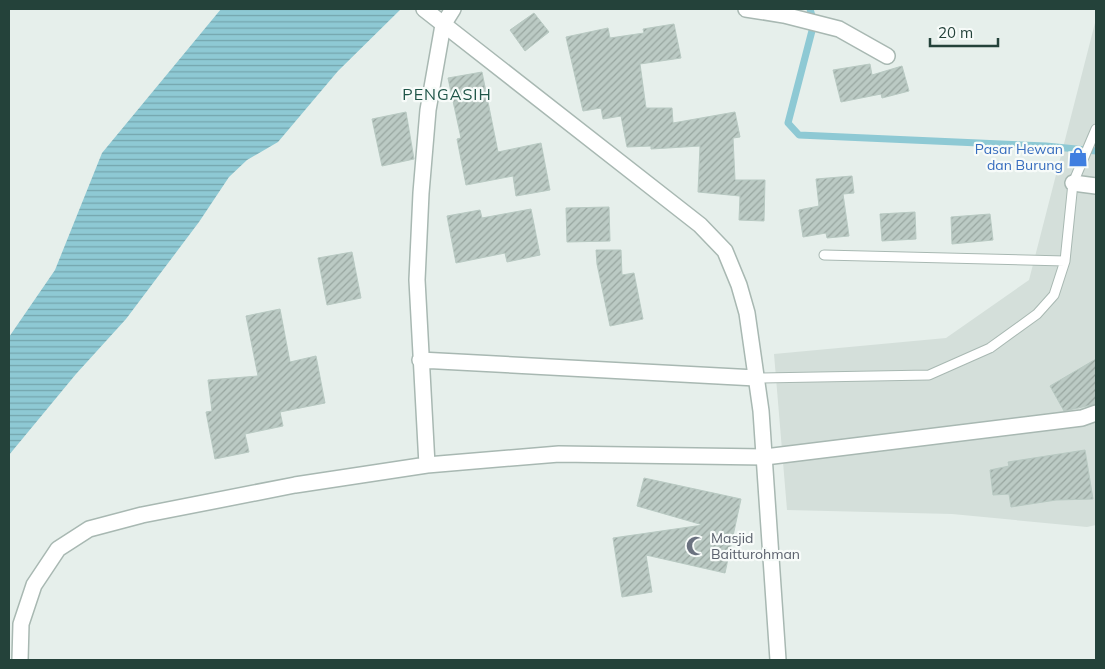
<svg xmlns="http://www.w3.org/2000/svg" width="1105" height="669" font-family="Mulish,sans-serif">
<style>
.built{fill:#d4dfda}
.water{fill:url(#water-rules)}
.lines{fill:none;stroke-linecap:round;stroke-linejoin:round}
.stream{stroke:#8ec9d4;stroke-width:7}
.building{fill:url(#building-hatch);stroke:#b8c9c2}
.service-casing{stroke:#a8b8b2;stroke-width:11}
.minor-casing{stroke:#a8b8b2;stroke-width:18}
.tertiary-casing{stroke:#a8b8b2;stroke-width:18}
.service{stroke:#fff;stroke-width:9}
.minor{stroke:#fff;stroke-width:15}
.tertiary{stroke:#fff;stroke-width:15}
.labels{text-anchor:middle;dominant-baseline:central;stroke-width:4.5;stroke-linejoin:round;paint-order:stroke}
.shop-label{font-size:14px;fill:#366cbe;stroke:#f7fbf9;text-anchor:end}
.worship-label{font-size:14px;fill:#5b616d;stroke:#f7fbf9;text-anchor:start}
.quarter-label{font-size:16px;letter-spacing:1px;fill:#1f5548;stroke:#f7fbf9}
</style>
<defs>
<pattern id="water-rules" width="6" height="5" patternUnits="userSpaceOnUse" patternTransform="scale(1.25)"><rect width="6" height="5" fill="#8ec9d4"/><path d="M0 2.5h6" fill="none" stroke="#74a5ad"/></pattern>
<pattern id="building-hatch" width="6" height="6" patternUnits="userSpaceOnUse" patternTransform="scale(1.25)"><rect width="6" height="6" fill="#bbcac4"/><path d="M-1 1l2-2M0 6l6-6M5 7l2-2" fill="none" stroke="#98a6a0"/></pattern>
</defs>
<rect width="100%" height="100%" fill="#e6efeb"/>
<!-- built -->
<path class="built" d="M1096 19V525L1087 527 952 514 787 510 774 354 946 338 1029 280Z"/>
<!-- water -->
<path class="water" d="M221 9H401L338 71 278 142 247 160 229 177 199 222 126 319 76 374 9 455V337L55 270 102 153Z"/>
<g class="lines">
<!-- stream -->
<path class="stream" d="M810 9 814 23 788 123 799 135 1046 146 1096 151"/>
</g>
<!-- building -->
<path class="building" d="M534 13 549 32 525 51 510 30Z
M674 24 681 58 640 64 646 108H672L673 123 735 112 740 137 733 138 735 180H765L764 221 739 220 740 196 698 192 700 146 651 149V146L627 147 621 116 603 119 601 108 583 111 566 37 608 28 610 38 644 33 643 29Z
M870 64 872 75 902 66 909 91 882 98 881 94 841 102 833 70Z
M482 72 498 152 541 143 550 190 516 196 513 176 466 185 457 139 461 138 448 78Z
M406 112 414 159 382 166 372 119Z
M852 176 854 193 843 194 849 236 827 238 826 233 803 237 799 210 819 206 816 179Z
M609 207 610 241 567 242 566 208Z
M531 209 540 255 507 262 505 253 456 263 447 216 480 210 482 218Z
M915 212 916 239 882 241 880 214Z
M990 214 993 240 952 244 951 217Z
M596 250H621L622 275 634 273 643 319 610 326 597 264Z
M352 252 361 298 327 305 318 258Z
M280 309 290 362 316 356 325 403 280 412 283 426 245 434 249 452 215 459 206 412 212 411 208 380 258 376 246 316Z
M1096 359V404L1064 411 1050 386Z
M1085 450 1093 499 1056 500 1011 507 1009 494 993 495 990 470 1009 466 1008 462Z
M644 478 741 499 725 573 646 555 652 592 622 597 613 538 703 525 637 506Z"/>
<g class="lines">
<defs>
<path id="service" d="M824 255 1065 261
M756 378 929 375 990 348 1037 314 1054 295 1065 261 1073 183 1096 129"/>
<path id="minor" d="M746 9 784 15 839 29 887 56
M1073 183 1096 186
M420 360 756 378
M427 465 417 280 421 193 428 110 443 25 453 9
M20 660 21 624 34 585 58 549 89 529 142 515 295 485 427 465 559 454 765 457 1082 418 1096 413"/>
<path id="tertiary" d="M424 9 700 225 725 251 739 285 747 313 761 411 778 660"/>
</defs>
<!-- service casing -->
<use href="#service" class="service-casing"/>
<!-- minor casing -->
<use href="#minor" class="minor-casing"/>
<!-- tertiary casing -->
<use href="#tertiary" class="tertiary-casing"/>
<!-- service -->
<use href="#service" class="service"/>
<!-- minor -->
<use href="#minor" class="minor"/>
<!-- tertiary -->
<use href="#tertiary" class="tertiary"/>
</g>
<!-- icons -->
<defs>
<symbol id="shop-bare" viewBox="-9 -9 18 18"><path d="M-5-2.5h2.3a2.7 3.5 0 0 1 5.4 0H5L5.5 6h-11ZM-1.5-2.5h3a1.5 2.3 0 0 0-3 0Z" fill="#3f7fe0" stroke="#f7fbf9" stroke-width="2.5" paint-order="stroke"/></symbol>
<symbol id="mosque-bare" viewBox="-9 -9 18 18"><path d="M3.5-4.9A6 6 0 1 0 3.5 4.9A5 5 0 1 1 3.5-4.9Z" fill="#6b7280" stroke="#f7fbf9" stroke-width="2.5" paint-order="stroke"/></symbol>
</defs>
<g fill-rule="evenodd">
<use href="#shop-bare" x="1064" y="143" width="28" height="28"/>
<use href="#mosque-bare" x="682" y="532" width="28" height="28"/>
</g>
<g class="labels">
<!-- shop labels -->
<g class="shop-label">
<text x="1063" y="149">Pasar Hewan<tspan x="1063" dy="16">dan Burung</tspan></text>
</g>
<!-- worship labels -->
<g class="worship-label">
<text x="711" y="538">Masjid<tspan x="711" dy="16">Baitturohman</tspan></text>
</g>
<!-- quarter labels -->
<g class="quarter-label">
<text x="447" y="94">PENGASIH</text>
</g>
</g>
<!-- border -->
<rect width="1105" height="669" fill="none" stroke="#24423a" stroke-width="20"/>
<!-- scale -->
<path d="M930 38v8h68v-8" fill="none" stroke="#24423a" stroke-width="2.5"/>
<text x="938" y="38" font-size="15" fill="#24423a" stroke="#f7fbf9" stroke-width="4" paint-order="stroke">20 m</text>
</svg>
